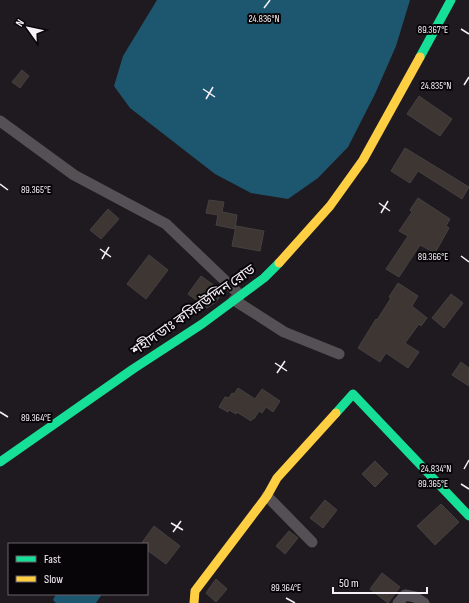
<svg xmlns="http://www.w3.org/2000/svg" width="469" height="603" font-family="'Sofia Sans Condensed','Noto Sans Bengali',sans-serif">
<style>
.water{fill:#1d576f}
.building{fill:#3d3633;stroke:#454142}
.lines{fill:none;stroke-linecap:round;stroke-linejoin:round}
.street{stroke:#545054;stroke-width:11}
.fast{stroke:#16e098;stroke-width:9}
.slow{stroke:#ffcf43;stroke-width:9}
.ticks{fill:none;stroke:#f7f1f7;stroke-width:1.5}
.labels{text-anchor:middle;dominant-baseline:central;stroke-width:4;stroke-linejoin:round;paint-order:stroke}
.street-label{font-size:14px;fill:#f7f1f7;stroke:#080508}
.ticks-label{font-size:10px;text-anchor:middle;fill:#f7f1f7;stroke:#080508;stroke-width:4;stroke-linejoin:round;paint-order:stroke}
</style>
<rect width="100%" height="100%" fill="#1f1a1f"/>
<!-- water -->
<path class="water" d="M157 0H410L396 46 375 94 348 147 318 178 288 199 251 193 215 174 130 108 114 86 123 56Z
M56 594H102L96 603H56L53 600Z"/>
<!-- building -->
<path class="building" d="M22 70 29 76 20 88 12 82Z
M419 96 452 119 440 136 407 114Z
M405 148 469 187 462 199 418 171 410 183 391 171Z
M418 198 450 219 446 226 449 228 435 253 420 245 399 277 386 269 408 236 399 231 412 212 410 210Z
M209 200 224 202 222 212 237 215 235 229 216 225 218 215 206 213Z
M108 209 119 219 101 239 90 230Z
M236 226 264 231 260 251 232 246Z
M149 255 168 270 146 299 127 284Z
M201 276 223 292 216 302 207 308 188 294Z
M398 283 418 296 412 306 427 318 421 326 419 324 405 343 419 352 408 368 386 353 380 362 358 348 376 319 377 320 391 298 389 297Z
M451 294 463 303 444 328 432 318Z
M461 362 469 368V386L452 375Z
M238 388 255 399 262 389 280 401 273 412 266 407 262 413 259 411 254 419 253 418 251 421 237 412 236 414 229 410 228 412 219 407 225 397 229 398 232 393 234 394Z
M375 461 388 474 375 487 362 474Z
M325 500 337 510 323 528 310 518Z
M441 504 459 522 435 545 417 526Z
M154 526 180 546 166 564 147 550V544H141Z
M289 531 298 538 285 554 276 546Z
M382 573 400 587 388 603 370 589Z
M216 579 227 589 216 602 206 593Z"/>
<g class="lines">
<!-- street -->
<path class="street" d="M0 121 74 175 166 224 240 295
M234 300 284 332 339 354
M267 496 312 542
M398 603 405 595 415 597 424 603"/>
<!-- fast -->
<path class="fast" d="M420 57 451 0
M336 413 353 394 469 516
M0 462 133 369 202 324 264 278 279 263"/>
<!-- slow -->
<path class="slow" d="M279 263 330 206 363 160 420 57
M194 603 195 591 267 496 277 478 336 413"/>
</g>
<!-- ticks -->
<path class="ticks" d="M264 8 270 0M461 29 469 34M464 85 469 77M203 89 215 97M206 99 213 87M0 184 8 190M379 203 390 211M381 213 388 201M100 249 111 257M461 256 469 262M102 259 109 247M275 363 287 371M277 373 285 361M0 412 8 417M464 469 469 460M461 484 469 489M171 523 183 530M173 532 181 521M286 598 295 603"/>
<g class="labels">
<!-- street labels -->
<g class="street-label">
<text transform="translate(193 310) rotate(-35)">শহীদ ডাঃ কসিরউদ্দিন রোড</text>
</g>
</g>
<g class="ticks-label">
<text x="264" y="22">24.836°N</text>
<text x="433" y="33">89.367°E</text>
<text x="436" y="89">24.835°N</text>
<text x="36" y="193">89.365°E</text>
<text x="433" y="260">89.366°E</text>
<text x="36" y="421">89.364°E</text>
<text x="436" y="472">24.834°N</text>
<text x="433" y="487">89.365°E</text>
<text x="286" y="591">89.364°E</text>
</g>
<!-- legend -->
<rect x="8" y="543" width="140" height="52" fill="#080508" stroke="#686368"/>
<rect x="16" y="556" width="20" height="6" fill="#16e098" stroke="#686368"/>
<text x="44" y="563" font-size="12" fill="#f7f1f7">Fast</text>
<rect x="16" y="576" width="20" height="6" fill="#ffcf43" stroke="#686368"/>
<text x="44" y="583" font-size="12" fill="#f7f1f7">Slow</text>
<!-- north arrow -->
<g transform="translate(28 28) rotate(303)" stroke="#080508" stroke-width="3" paint-order="stroke">
<path d="M0-3L7 15L0 10L-7 15Z" fill="#f7f1f7"/>
<text y="-6" font-size="11" font-weight="bold" text-anchor="middle" fill="#f7f1f7">N</text>
</g>
<!-- scale -->
<path d="M333 587v6h94v-6" fill="none" stroke="#f7f1f7" stroke-width="2"/>
<text x="339" y="587" font-size="12" fill="#f7f1f7" stroke="#080508" stroke-width="3" paint-order="stroke">50 m</text>
</svg>
